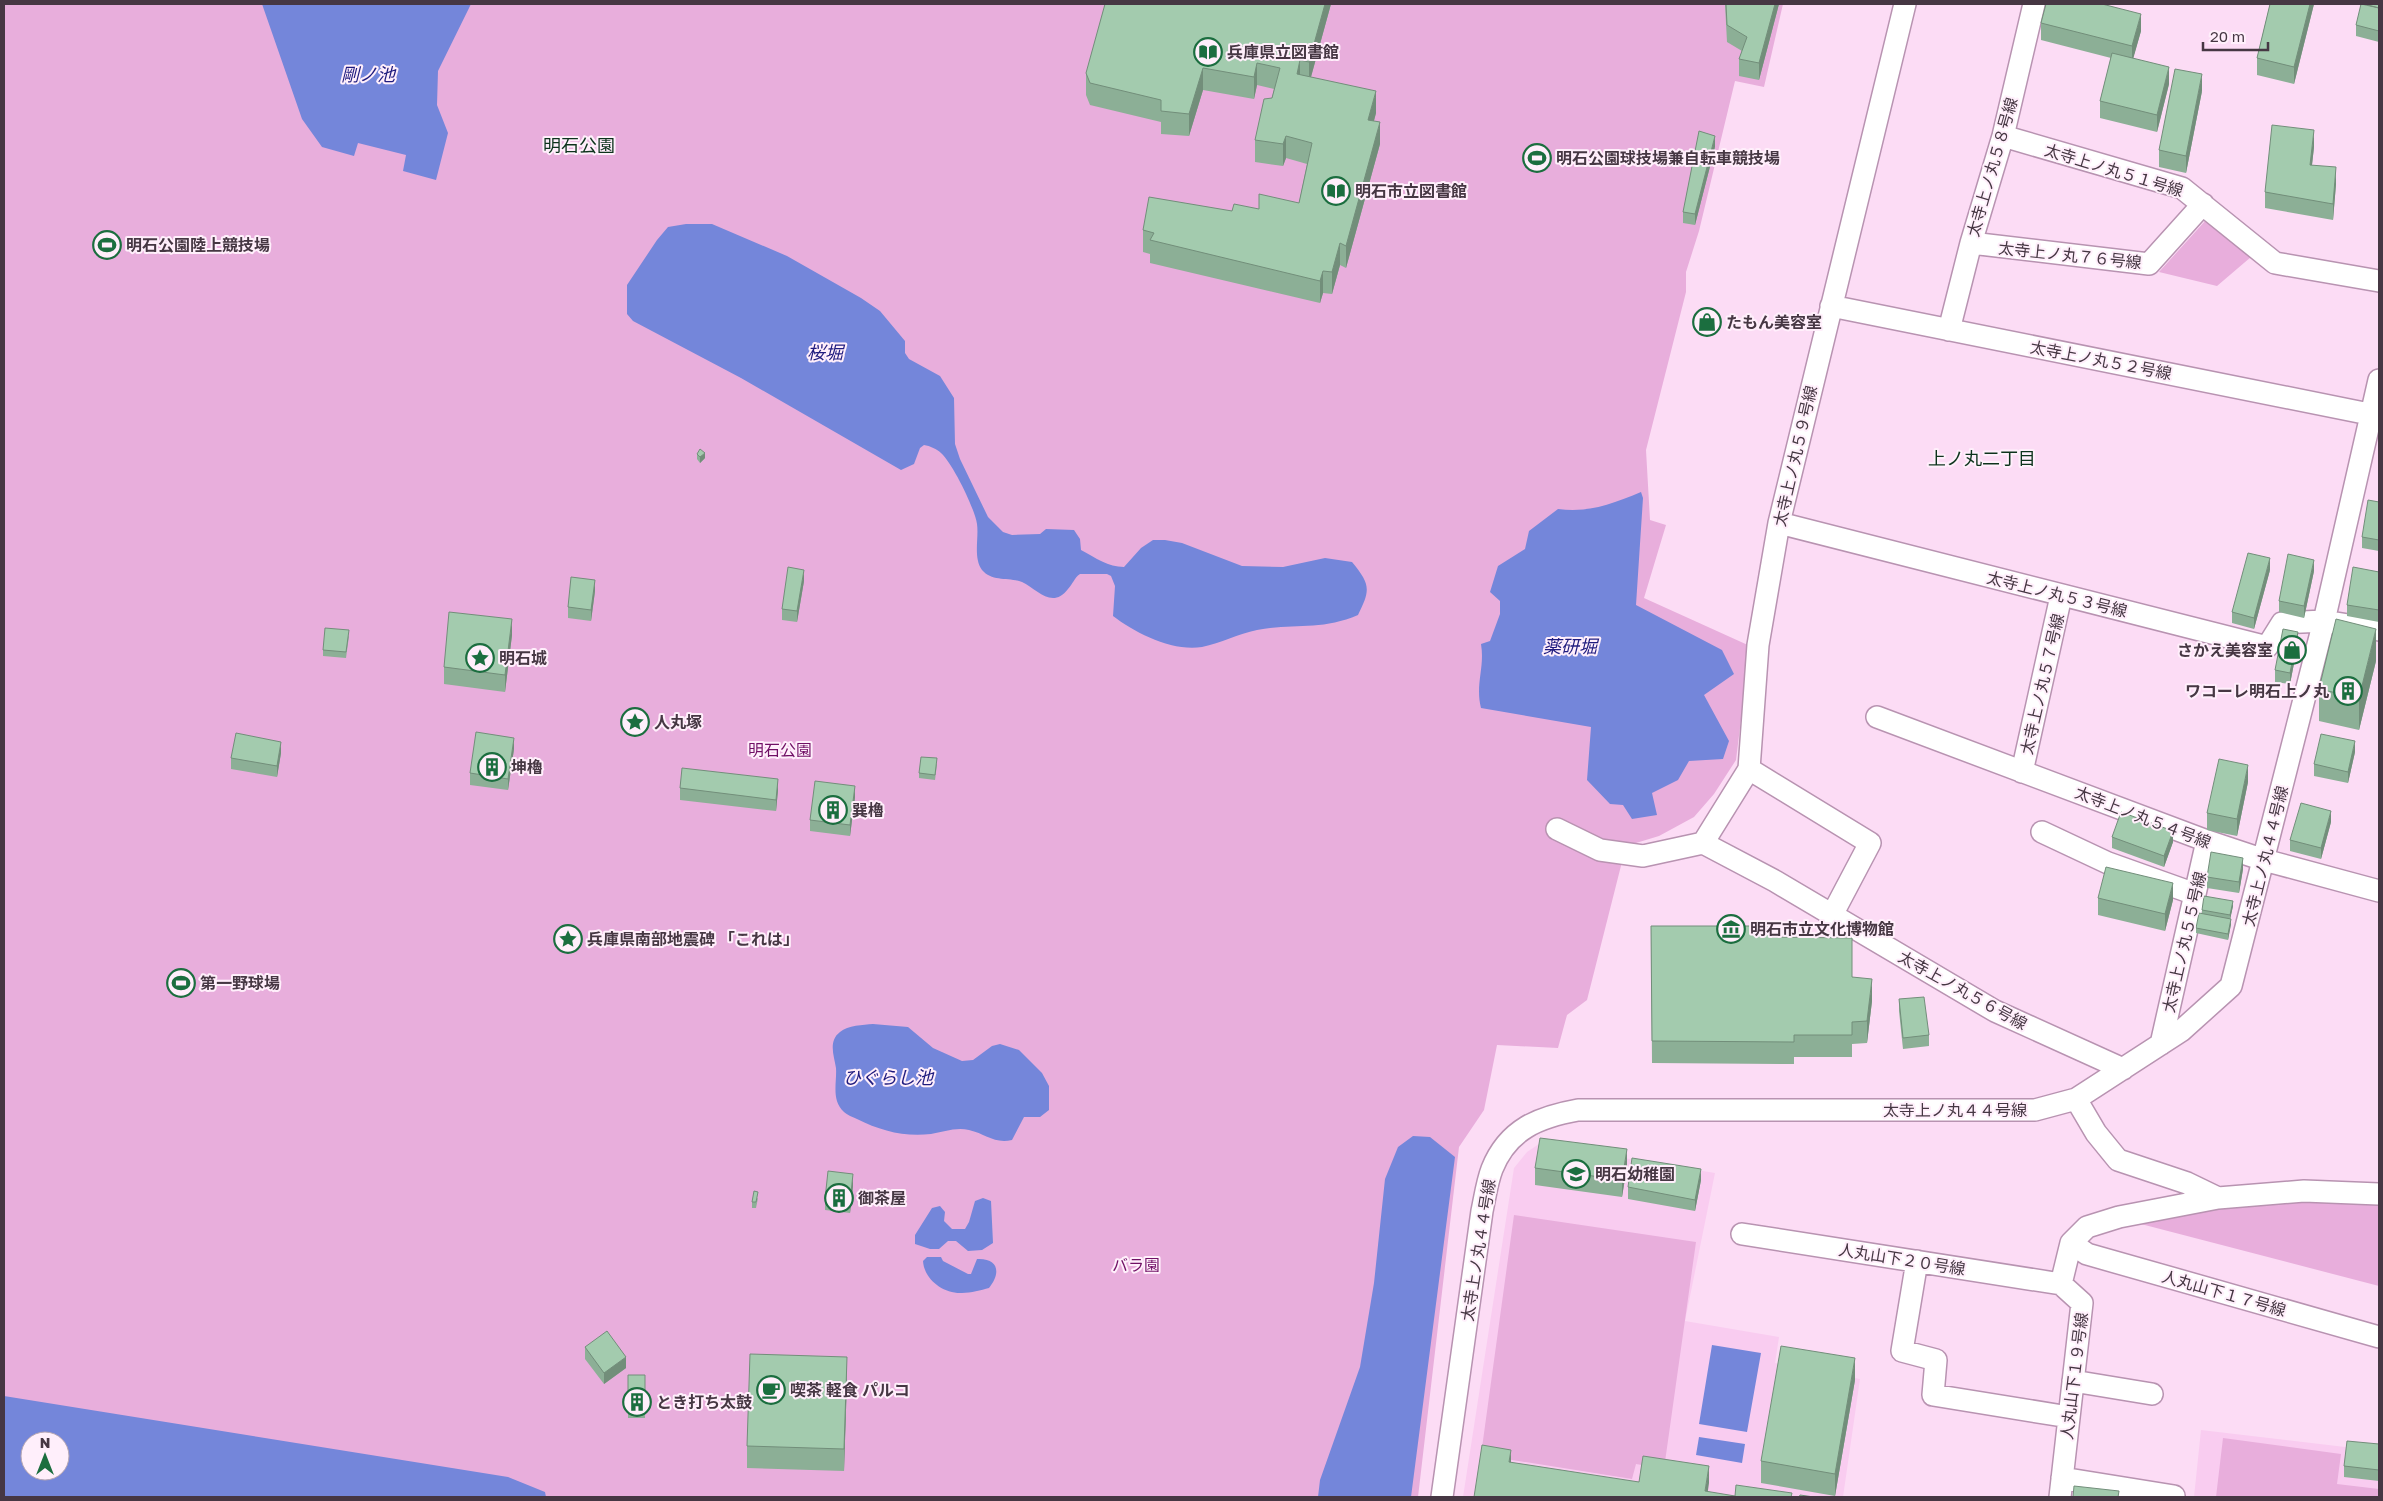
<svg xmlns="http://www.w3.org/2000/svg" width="2383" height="1501" font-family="'Golos Text','Noto Sans JP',sans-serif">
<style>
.built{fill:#f9ccf0}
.green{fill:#e8aedc;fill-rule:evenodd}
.water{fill:#7486da;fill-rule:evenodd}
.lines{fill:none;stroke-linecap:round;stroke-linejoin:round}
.minor-casing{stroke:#b893b1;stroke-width:24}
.minor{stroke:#fff;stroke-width:21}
.wall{fill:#8caf96}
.shaded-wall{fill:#728e7a}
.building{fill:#a3cbae;stroke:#728e7a}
.labels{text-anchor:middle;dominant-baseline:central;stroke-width:4;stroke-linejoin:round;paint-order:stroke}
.poi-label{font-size:16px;font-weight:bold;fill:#463743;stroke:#ffeffb;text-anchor:start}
.street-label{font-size:16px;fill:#463743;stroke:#ffeffb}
.park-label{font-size:16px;fill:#700f65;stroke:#ffeffb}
.water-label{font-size:18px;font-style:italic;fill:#1f1b7e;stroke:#ffeffb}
.neighbourhood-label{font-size:18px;fill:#0d331c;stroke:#ffeffb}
</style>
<rect width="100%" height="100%" fill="#fcdcf5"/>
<!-- built -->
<path class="built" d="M1539 1144 1715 1173 1685 1321 1779 1337 1775 1363 1860 1379 1843 1497H1463L1514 1168 1527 1152Z
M2201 1430 2379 1451V1497H2194Z"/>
<!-- green -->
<path class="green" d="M4 4H1783L1764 87 1735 81 1699 231 1686 272V292L1646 450 1650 520 1666 525 1644 598 1750 646 1736 760 1714 794 1694 817 1659 836 1626 846 1587 1000 1567 1015 1558 1048 1497 1045 1484 1110 1459 1147 1418 1497H47L4 1491ZM30 1441H60V1471H30Z
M2206 220 2251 257 2217 286 2159 272Z
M2297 1200 2379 1201V1286L2141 1224 2202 1208Z
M1514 1215 1696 1242 1664 1469 1636 1464 1632 1479 1481 1455Z
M2223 1438 2341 1454 2337 1484 2379 1489V1497H2216Z"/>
<!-- water -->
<path class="water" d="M262 4H471L438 71 437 105 448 133 436 180 403 171 406 155 358 143 354 156 322 147 302 119Z
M686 224H712L787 256 861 298 880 311 905 341V353L909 359 940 376 954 398 955 444 960 459 988 517 1003 532 1012 535 1040 534 1046 529 1074 530 1080 539 1081 550C1096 558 1108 567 1124 567L1141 548 1153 540H1165L1182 543 1242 566 1283 567 1325 558 1352 562C1370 584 1371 589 1358 615 1321 631 1293 623 1257 630 1238 634 1221 643 1202 647 1173 652 1135 633 1113 616L1115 586 1111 576 1107 574H1080C1074 578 1073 584 1068 589 1052 610 1037 589 1022 582 1009 577 992 582 982 570 973 558 979 538 977 524 975 509 953 464 941 453 937 449 930 446 924 445L920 448 914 464 901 470 741 378 633 321 627 314V285L657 240 668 227Z
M1641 492 1643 498 1636 605 1722 650 1734 674 1704 695 1729 741 1723 759 1689 761 1678 780 1652 793 1657 815 1632 819 1623 805 1610 804 1587 780 1591 727 1481 708C1475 684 1485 668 1481 644L1490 641 1500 614V601L1490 592 1498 566 1525 549 1529 531 1558 509C1589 513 1612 504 1641 492Z
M873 1024 908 1027 933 1048 962 1061 973 1060 992 1046 1000 1044 1019 1050 1042 1073 1049 1086V1110L1040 1117H1024L1012 1140C994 1144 986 1134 969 1130 956 1127 943 1132 931 1134 904 1137 881 1131 857 1119 853 1117 847 1115 844 1112 831 1100 837 1083 836 1068 834 1056 828 1041 840 1032 848 1025 863 1025 873 1024Z
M1413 1136 1430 1137 1455 1157 1411 1497H1318L1320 1480 1360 1367 1374 1283 1385 1179 1398 1147Z
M983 1198 991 1201 993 1243 982 1250 968 1251 956 1241H948L939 1249H930L915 1244V1235L932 1208 940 1206 945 1212 944 1221 952 1229H965L969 1222 975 1201Z
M927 1257H941L943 1261 968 1274H971L977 1259C999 1258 1001 1273 989 1288 981 1290 971 1293 962 1293 943 1294 924 1279 923 1261Z
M1712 1345 1761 1353 1747 1432 1699 1424Z
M4 1396 508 1477 545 1492 546 1497 4 1496ZM30 1441H60V1471H30Z
M1699 1437 1745 1444 1742 1463 1696 1455Z"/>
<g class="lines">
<defs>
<path id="minor" d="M2003 136 2182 188 2275 263 2379 281
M1971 243 2149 264 2203 204
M1831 306 2379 416
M1949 330 1971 243 2003 136 2034 4
M1779 523 2267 647 2282 623 2324 621 2379 630
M1877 717 2207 841 2264 860 2379 891
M1749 769 1870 843 1832 915
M2022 772 2061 596
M1557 829 1600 850 1643 856 1703 843 1749 769 1758 645 1779 523 1905 4
M2042 832 2108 863 2195 894
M1703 843 1775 881 1995 1011 2123 1069
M2161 1044 2207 841
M2218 1198 2304 1191 2379 1194
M1742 1234 2061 1284
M2071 1243 2087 1254 2379 1337
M1917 1261 1902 1351 1936 1360 1933 1395 2069 1417
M2073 1381 2152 1394
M2062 1478 2174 1496
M1442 1497 1482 1211C1485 1197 1487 1182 1492 1169 1508 1129 1539 1117 1578 1110H2035L2076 1099 2181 1031 2231 986 2324 621 2379 380
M2060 1497 2082 1303 2061 1284 2071 1243 2087 1227 2119 1217 2218 1198 2187 1183 2118 1160 2096 1133 2076 1099"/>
</defs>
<!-- minor casing -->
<use href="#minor" class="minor-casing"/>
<!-- minor -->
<use href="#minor" class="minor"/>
</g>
<!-- wall -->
<path class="wall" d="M1331 4 1311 77 1376 113 1374 121 1380 144 1346 268 1340 265 1332 294 1323 293 1320 303 1150 263V254L1143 252V230L1232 211 1259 209 1299 203 1307 164 1286 158 1283 166 1255 162V140L1272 98 1274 89 1257 85 1254 99 1203 90 1189 136 1161 134V122L1090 105 1086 95V73Z
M1725 4H1779L1759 80 1739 76V59L1742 51 1727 42Z
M2270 4H2314L2294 84 2257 75V58Z
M2379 4V42L2356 36V25L2368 5Z
M2041 23 2141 31 2133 58 2169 84 2157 132 2100 118V101L2111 58 2041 40Z
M2202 91 2186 173 2159 167V150Z
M1715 147 1695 225 1683 223V212Z
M2314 147 2312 165 2336 184 2333 220 2265 208V192Z
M697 454 705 458 700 463 697 459Z
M2379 502V551L2362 548V537Z
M2270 570 2254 629 2232 623V612Z
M2314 571 2304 618 2279 612V601Z
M2379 572V622L2347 616V605Z
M804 581 797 622 782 620V609Z
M595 591 591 621 568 618V607Z
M512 635 505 692 444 684V667Z
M349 636 346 658 323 656V650Z
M2298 643 2290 684 2275 682V670Z
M2376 661 2359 730 2319 721V689Z
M514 749 508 790 470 785V773Z
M2355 752 2348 783 2314 776V764Z
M281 753 277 777 231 769V758Z
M937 764 935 780 919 778V773Z
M2248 782 2237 836 2207 830V813Z
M680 788 778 790 776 811 680 800Z
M855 797 850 836 810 831V820Z
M2331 822 2321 859 2290 851V840Z
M2112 837 2173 842 2164 867 2112 848Z
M2243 869 2239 893 2207 888V877Z
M2098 898 2173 900 2165 931 2098 915Z
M2233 906 2230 919 2231 924 2228 940 2196 933V928L2202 913V910Z
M1651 926 1772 937 1852 977 1872 1001 1867 1043 1852 1044V1057H1794V1064L1652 1063Z
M1899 999 1929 1035V1046L1903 1049 1899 1011Z
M1627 1166 1622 1197 1535 1185V1168Z
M1701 1180 1695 1211 1628 1199V1187Z
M853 1186 850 1213 825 1210V1199Z
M758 1198 756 1208H752V1202Z
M585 1347 626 1368 604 1384 585 1359Z
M628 1375H645V1418H628Z
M847 1379 844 1471 747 1468V1446Z
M1855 1380 1835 1496 1761 1483V1461Z
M2379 1444V1481L2344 1477V1466Z"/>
<!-- shaded-wall -->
<path class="shaded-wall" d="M1325 4H1331L1309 84V62Z
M1775 4H1779L1759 80V63Z
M2310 4H2314L2294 84V67Z
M2141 14V31L2132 63V46Z
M1300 60V82L1297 74Z
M1257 63V85L1254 99V77Z
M2169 67V84L2157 132V115Z
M1203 68V90L1189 136V114Z
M2202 74V91L2186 173V156Z
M1376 91V113L1368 142V120Z
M1380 122V144L1346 268V246Z
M2314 130V147L2310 182V165Z
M1286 136V158L1283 166V144Z
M1715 136V147L1695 225V214Z
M2336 167V184L2333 220V204Z
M1340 243V265L1332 294V272Z
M1323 271V293L1320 303V281Z
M705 453V458L700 463V457Z
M2270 558V570L2254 629V618Z
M2314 560V571L2304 618V606Z
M804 570V581L797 622V611Z
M595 580V591L591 621V610Z
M512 619V635L505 692V675Z
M2376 629V661L2359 730V698Z
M2298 632V643L2290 684V673Z
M514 738V749L508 790V779Z
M2355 741V752L2348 783V772Z
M281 742V753L277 777V766Z
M2248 765V782L2237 836V819Z
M778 779V790L776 811V800Z
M855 786V797L850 836V825Z
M2331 811V822L2321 859V848Z
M2173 831V842L2164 867V856Z
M2243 858V869L2239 893V882Z
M2173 883V900L2165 931V914Z
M2233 901V906L2230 920V915Z
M2231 919V924L2228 940V934Z
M1872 979V1001L1867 1043V1021Z
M1627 1149V1166L1622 1197V1180Z
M1701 1169V1180L1695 1211V1200Z
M853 1174V1186L850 1213V1202Z
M626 1357V1368L604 1384V1373Z
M847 1357V1379L844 1471V1449Z
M1855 1358V1380L1835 1496V1474Z
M1511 1450V1466L1509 1462Z
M1709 1466V1483L1707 1497 1705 1491Z"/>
<!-- building -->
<path class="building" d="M1105 4H1325L1309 62 1300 60 1297 74 1376 91 1368 120 1380 122 1346 246 1340 243 1332 272 1323 271 1320 281 1150 240 1154 233 1143 230 1149 197 1232 211 1234 204 1259 209V194L1299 203 1312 143 1286 136 1283 144 1255 140 1264 99 1272 98 1280 68 1257 63 1254 77 1203 68 1189 114 1161 111V100L1090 83 1086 73Z
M1726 4H1775L1759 63 1739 59 1747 37 1727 25Z
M2046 4H2102L2141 14 2132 46 2041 23Z
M2270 4H2310L2294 67 2257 58Z
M2361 4 2379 8V31L2356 25Z
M2369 4H2379V8L2368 5Z
M2112 53 2169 67 2157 115 2100 101Z
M2175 69 2202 74 2186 156 2159 150Z
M2272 125 2314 130 2310 165 2336 167 2333 204 2265 192Z
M1699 131 1715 136 1695 214 1683 212Z
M700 449 705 453 700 457 697 454Z
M2368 500 2379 502V540L2362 537Z
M2248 553 2270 558 2254 618 2232 612Z
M2288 554 2314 560 2304 606 2279 601Z
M788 567 804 570 797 611 782 609Z
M2353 567 2379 572V610L2347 605Z
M571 577 595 580 591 610 568 607Z
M449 612 512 619 505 675 444 667Z
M2336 619 2376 629 2359 698 2319 689Z
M325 628 349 630 346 652 323 650Z
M2283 629 2298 632 2290 673 2275 670Z
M476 732 514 738 508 779 470 773Z
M236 733 281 742 277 766 231 758Z
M2321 734 2355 741 2348 772 2314 764Z
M921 757 937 758 935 775 919 773Z
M2219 759 2248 765 2237 819 2207 813Z
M682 768 778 779 776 800 680 788Z
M815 781 855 786 850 825 810 820Z
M2301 803 2331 811 2321 848 2290 840Z
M2121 812 2173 831 2164 856 2112 837Z
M2211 852 2243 858 2239 882 2207 877Z
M2106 867 2173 883 2165 914 2098 898Z
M2204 896 2233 901 2230 915 2202 910Z
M2199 913 2231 919 2228 934 2196 928Z
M1651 926H1772V937L1852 938V977L1872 979 1867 1021 1852 1022V1035H1794V1042L1652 1041Z
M1924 997 1929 1035 1903 1038 1899 999Z
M1540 1138 1627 1149 1622 1180 1535 1168Z
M1632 1158 1701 1169 1695 1200 1628 1187Z
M828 1171 853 1174 850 1202 825 1199Z
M754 1191 758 1192 756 1202H752Z
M607 1331 626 1357 604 1373 585 1347Z
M1781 1346 1855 1358 1835 1474 1761 1461Z
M750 1354 847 1357 844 1449 747 1446Z
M628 1375H645V1407L628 1406Z
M2347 1441 2379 1444V1470L2344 1466Z
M1482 1445 1511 1450 1509 1462 1639 1482 1643 1456 1709 1466 1705 1491 1735 1496 1736 1485 1792 1493 1791 1497H1474Z
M2074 1486 2119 1491 2118 1497H2073Z
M1800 1495 1814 1497H1799Z"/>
<!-- icons -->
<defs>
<symbol id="library-ring" viewBox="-11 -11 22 22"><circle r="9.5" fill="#ffeffb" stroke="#1b6e3f" stroke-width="1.5"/><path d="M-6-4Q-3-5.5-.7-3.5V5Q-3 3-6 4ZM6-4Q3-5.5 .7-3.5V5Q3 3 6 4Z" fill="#1b6e3f"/></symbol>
<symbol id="stadium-ring" viewBox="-11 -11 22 22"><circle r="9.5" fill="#ffeffb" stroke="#1b6e3f" stroke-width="1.5"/><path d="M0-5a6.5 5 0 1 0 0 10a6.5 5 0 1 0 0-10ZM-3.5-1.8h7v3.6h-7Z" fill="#1b6e3f"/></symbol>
<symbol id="shop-ring" viewBox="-11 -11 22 22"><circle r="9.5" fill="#ffeffb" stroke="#1b6e3f" stroke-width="1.5"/><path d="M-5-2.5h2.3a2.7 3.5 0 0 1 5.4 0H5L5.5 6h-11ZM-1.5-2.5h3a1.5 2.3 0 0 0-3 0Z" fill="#1b6e3f"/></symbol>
<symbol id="sight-ring" viewBox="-11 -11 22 22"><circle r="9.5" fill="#ffeffb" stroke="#1b6e3f" stroke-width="1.5"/><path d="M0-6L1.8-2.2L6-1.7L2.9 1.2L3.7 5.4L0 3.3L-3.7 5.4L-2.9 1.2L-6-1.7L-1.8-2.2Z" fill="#1b6e3f"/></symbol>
<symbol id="building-ring" viewBox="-11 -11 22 22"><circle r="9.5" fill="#ffeffb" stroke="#1b6e3f" stroke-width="1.5"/><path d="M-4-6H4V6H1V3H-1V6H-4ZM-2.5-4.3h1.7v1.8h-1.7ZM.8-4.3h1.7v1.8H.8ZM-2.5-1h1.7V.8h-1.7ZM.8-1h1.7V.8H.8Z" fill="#1b6e3f"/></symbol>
<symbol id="museum-ring" viewBox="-11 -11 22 22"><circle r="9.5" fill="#ffeffb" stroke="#1b6e3f" stroke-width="1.5"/><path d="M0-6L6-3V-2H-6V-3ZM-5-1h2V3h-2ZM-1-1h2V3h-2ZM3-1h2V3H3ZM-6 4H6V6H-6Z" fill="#1b6e3f"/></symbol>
<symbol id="school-ring" viewBox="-11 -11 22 22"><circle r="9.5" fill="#ffeffb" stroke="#1b6e3f" stroke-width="1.5"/><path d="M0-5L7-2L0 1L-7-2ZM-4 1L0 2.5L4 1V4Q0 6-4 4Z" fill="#1b6e3f"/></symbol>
<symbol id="cafe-ring" viewBox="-11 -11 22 22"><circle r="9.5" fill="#ffeffb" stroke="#1b6e3f" stroke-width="1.5"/><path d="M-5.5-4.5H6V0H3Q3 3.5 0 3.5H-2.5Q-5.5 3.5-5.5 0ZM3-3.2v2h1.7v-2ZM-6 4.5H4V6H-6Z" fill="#1b6e3f"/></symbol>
</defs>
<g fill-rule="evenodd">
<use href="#library-ring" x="1192" y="36" width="32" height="32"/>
<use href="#stadium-ring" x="1521" y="142" width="32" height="32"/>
<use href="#library-ring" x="1320" y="175" width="32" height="32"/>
<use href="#stadium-ring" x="91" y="229" width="32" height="32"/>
<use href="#shop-ring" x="1691" y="306" width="32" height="32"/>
<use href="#shop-ring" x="2276" y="634" width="32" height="32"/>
<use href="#sight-ring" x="464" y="642" width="32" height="32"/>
<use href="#building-ring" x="2332" y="675" width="32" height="32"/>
<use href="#sight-ring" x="619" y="706" width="32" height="32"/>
<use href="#building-ring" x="476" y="751" width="32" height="32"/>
<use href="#building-ring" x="817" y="794" width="32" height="32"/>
<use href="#museum-ring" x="1715" y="913" width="32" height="32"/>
<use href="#sight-ring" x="552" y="923" width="32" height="32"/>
<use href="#stadium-ring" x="165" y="967" width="32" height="32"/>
<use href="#school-ring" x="1560" y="1158" width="32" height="32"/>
<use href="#building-ring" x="823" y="1182" width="32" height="32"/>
<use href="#cafe-ring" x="755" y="1374" width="32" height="32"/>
<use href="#building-ring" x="621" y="1386" width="32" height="32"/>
</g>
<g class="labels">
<!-- poi labels -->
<g class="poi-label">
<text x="1227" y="52">兵庫県立図書館</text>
<text x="1556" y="158">明石公園球技場兼自転車競技場</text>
<text x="1355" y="191">明石市立図書館</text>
<text x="126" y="245">明石公園陸上競技場</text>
<text x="1726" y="322">たもん美容室</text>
<text x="2273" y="650" text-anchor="end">さかえ美容室</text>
<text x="499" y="658">明石城</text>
<text x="2329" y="691" text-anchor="end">ワコーレ明石上ノ丸</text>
<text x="654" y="722">人丸塚</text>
<text x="511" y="767">坤櫓</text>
<text x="852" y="810">巽櫓</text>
<text x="1750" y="929">明石市立文化博物館</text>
<text x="587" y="939">兵庫県南部地震碑 「これは」</text>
<text x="200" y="983">第一野球場</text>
<text x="1595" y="1174">明石幼稚園</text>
<text x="858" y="1198">御茶屋</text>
<text x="790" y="1390">喫茶 軽食 パルコ</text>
<text x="656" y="1402">とき打ち太鼓</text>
</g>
<!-- street labels -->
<g class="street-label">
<text transform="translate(1992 167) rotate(-74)">太寺上ノ丸５８号線</text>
<text transform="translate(2114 170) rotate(17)">太寺上ノ丸５１号線</text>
<text transform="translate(2070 255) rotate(6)">太寺上ノ丸７６号線</text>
<text transform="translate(2101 360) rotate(11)">太寺上ノ丸５２号線</text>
<text transform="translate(1795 456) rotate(-77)">太寺上ノ丸５９号線</text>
<text transform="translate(2057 594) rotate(14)">太寺上ノ丸５３号線</text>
<text transform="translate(2042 684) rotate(-77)">太寺上ノ丸５７号線</text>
<text transform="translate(2143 817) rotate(21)">太寺上ノ丸５４号線</text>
<text transform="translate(2265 856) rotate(-76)">太寺上ノ丸４４号線</text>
<text transform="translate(2184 942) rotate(-77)">太寺上ノ丸５５号線</text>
<text transform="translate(1963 990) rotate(29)">太寺上ノ丸５６号線</text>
<text x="1955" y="1110">太寺上ノ丸４４号線</text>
<text transform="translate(1478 1250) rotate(-81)">太寺上ノ丸４４号線</text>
<text transform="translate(1902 1259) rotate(9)">人丸山下２０号線</text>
<text transform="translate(2224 1293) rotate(16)">人丸山下１７号線</text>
<text transform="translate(2074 1376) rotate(-83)">人丸山下１９号線</text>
</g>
<!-- park labels -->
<g class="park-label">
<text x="780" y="750">明石公園</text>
<text x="1136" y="1265">バラ園</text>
</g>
<!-- water labels -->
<g class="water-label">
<text x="368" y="74">剛ノ池</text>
<text x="825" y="352">桜堀</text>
<text x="1570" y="646">薬研堀</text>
<text x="888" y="1077">ひぐらし池</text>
</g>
<!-- neighbourhood labels -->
<g class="neighbourhood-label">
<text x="579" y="145">明石公園</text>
<text x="1982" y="458">上ノ丸二丁目</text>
</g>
</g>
<!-- border -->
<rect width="2383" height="1501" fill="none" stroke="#463743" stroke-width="10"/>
<!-- north arrow -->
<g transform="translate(45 1456)"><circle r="24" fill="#ffeffb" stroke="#b5a5b1"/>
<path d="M0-4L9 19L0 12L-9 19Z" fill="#1b6e3f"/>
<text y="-8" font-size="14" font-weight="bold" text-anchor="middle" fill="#463743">N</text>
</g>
<!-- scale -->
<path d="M2203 42v8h65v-8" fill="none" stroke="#463743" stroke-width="2.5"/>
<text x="2210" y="42" font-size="15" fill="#463743" stroke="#ffeffb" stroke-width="4" paint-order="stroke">20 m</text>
</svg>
